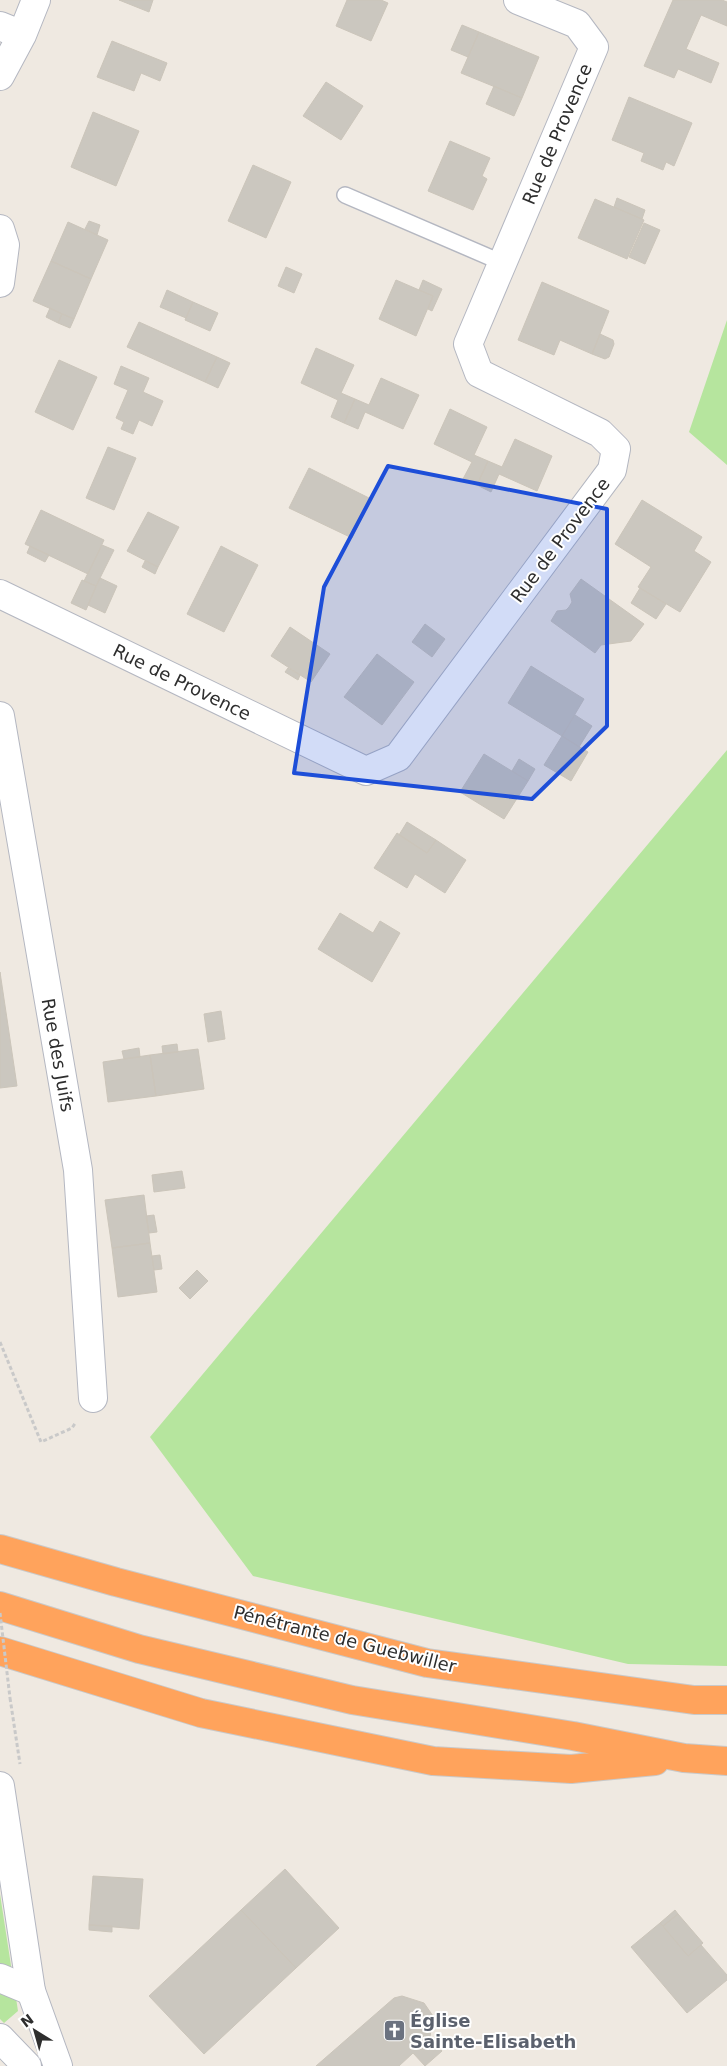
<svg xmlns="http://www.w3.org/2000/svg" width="727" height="2066" font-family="'DejaVu Sans',sans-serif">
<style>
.green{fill:#b6e59e}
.building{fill:#cbc7bf;stroke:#cbc5ba}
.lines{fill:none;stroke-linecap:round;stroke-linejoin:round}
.lane-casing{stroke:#b4b7c1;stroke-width:18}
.street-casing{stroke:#b4b7c1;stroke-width:30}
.secondary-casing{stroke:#b4b7c1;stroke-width:30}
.highway-casing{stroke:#c9c9c9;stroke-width:30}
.path{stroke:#c9c9c9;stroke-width:3;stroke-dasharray:4 2.5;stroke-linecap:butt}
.lane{stroke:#fff;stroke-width:15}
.street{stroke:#fff;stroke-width:28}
.secondary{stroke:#fff;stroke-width:28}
.highway{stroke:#ffa35c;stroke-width:28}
.path-bridge{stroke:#c9c9c9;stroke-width:3;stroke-dasharray:4 2.5;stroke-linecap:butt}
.marked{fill:#1d4ed8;fill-opacity:0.2;stroke:#1d4ed8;stroke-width:4;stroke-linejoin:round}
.labels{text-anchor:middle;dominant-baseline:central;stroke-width:4;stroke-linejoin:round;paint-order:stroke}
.street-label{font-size:18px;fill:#2e2e2e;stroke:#fff}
.worship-label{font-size:18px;font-weight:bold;fill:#5b616d;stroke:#fff;text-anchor:start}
</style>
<rect width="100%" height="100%" fill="#efe9e1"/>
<!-- green -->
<path class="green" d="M727 320V465L689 432Z
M727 750V1666L628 1664 253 1576 150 1437Z
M0 1894 18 2011 4 2023 0 2019Z"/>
<!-- building -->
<path class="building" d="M119 0H153L149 12Z
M347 0H381L388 3 371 41 336 26Z
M673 0H722L727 2V26L701 15 686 49 719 63 711 83 678 69 674 78 644 66Z
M462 25 479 32 468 57 451 50Z
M479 32 539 57 522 98 461 73Z
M112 41 167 63 160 81 141 73 134 91 97 77Z
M326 82 363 106 341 140 303 116Z
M494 86 522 98 514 116 486 104Z
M629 97 692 123 674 166 666 162 663 170 641 161 644 153 612 140Z
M93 112 139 131 116 186 71 167Z
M450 141 490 158 482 176 487 179 473 210 428 191Z
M253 165 291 182 266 238 228 221Z
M617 198 645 210 642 219 614 207Z
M595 199 644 220 627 259 578 238Z
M89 221 100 225 97 235 85 229Z
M68 222 108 240 91 279 51 261Z
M644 223 660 230 645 264 629 257Z
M51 261 91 279 74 319 33 301Z
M286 267 302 274 294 293 278 286Z
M396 280 433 296 416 336 379 319Z
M423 280 442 289 432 311 428 309 433 296 419 290Z
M542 282 609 311 592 354 560 340 554 355 518 340Z
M167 290 193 302 186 318 160 307Z
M193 302 218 313 210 331 185 320Z
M50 308 62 314 58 323 46 317Z
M62 314 74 319 70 328 58 323Z
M139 322 217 357 205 382 127 347Z
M600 334 613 340 614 344 609 357 605 359 592 354Z
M316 348 354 365 341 393 355 399 344 423 331 417 338 400 301 383Z
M217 357 230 363 218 388 205 382Z
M59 360 97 377 73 430 35 412Z
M121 366 149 378 143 392 163 401 152 426 139 420 133 434 121 429 124 422 116 418 128 390 114 384Z
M381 378 419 395 403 429 365 412 358 429 344 423 355 399 369 405Z
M450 409 487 427 474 455 488 461 477 485 463 479 472 462 434 444Z
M515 439 552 456 537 491 499 474 491 492 477 485 488 461 502 467Z
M108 447 136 458 114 510 86 498Z
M309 468 371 499 352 538 289 508Z
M642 500 702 537 694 551 711 562 680 612 638 587 651 567 615 544Z
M41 510 104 540 88 574 25 544Z
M148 512 179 527 158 567 127 551Z
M102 545 114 550 96 586 84 581Z
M30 546 49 555 45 562 27 553Z
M221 546 258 565 224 632 187 614Z
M145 561 158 567 155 574 142 567Z
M100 578 117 586 105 613 88 605Z
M581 579 644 624 631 641 601 645 595 653 551 621 557 611 566 610 569 607 572 602 570 594Z
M82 580 96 586 86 610 71 603Z
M640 588 666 604 656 619 631 603Z
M425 624 445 639 432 657 412 642Z
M290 627 330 654 311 682 271 656Z
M377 654 414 682 382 725 344 697Z
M531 666 584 699 562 736 508 703Z
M288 668 300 675 298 680 285 672Z
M575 715 592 726 579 747 562 736Z
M562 736 588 752 571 781 544 765Z
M484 754 528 781 504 819 460 792Z
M519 759 535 769 528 781 512 771Z
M407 822 436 840 427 853 399 835Z
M397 833 427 853 436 840 466 860 445 893 415 874 407 888 374 868Z
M340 913 373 933 380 921 400 933 372 982 318 949Z
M0 972 17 1086 0 1088Z
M221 1011 225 1039 208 1042 204 1014Z
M177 1044 178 1052 163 1054 162 1046Z
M139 1048 140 1057 124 1059 122 1051Z
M198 1049 204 1089 156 1096 150 1055Z
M150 1055 156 1096 108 1102 103 1062Z
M182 1171 185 1188 154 1192 152 1175Z
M144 1195 150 1243 112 1248 105 1200Z
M154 1215 157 1232 149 1233 146 1216Z
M150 1243 157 1292 118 1297 112 1248Z
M160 1255 162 1269 154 1270 152 1256Z
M197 1270 208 1281 190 1299 179 1288Z
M285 1869 339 1928 296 1968 241 1910Z
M93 1876 143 1879 139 1929 89 1925Z
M241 1910 296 1968 204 2054 149 1996Z
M675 1910 678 1914 663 1926 660 1923Z
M678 1914 703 1943 688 1956 663 1926Z
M660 1923 688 1956 701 1945 727 1975V1980L687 2013 631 1947Z
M89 1925 112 1926V1932L89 1930Z
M402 1996 424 2003 433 2016 430 2037 442 2051 425 2066 413 2053 399 2066H316L394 1998Z"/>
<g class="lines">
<defs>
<path id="lane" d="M345 195 503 263"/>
<path id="street" d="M0 26 22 35
M0 76 22 35 36 0
M0 229 5 245 0 283
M0 594 366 771 398 757 612 470 616 449 600 433 479 373 468 344 594 47 577 24 518 0
M0 716 78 1170 93 1398
M0 1978 31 1991"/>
<path id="secondary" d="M0 1786 31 1991 58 2066
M0 2038 27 2066"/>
<path id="highway" d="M0 1549 116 1582 427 1663 694 1700H727
M0 1606 139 1649 352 1700 573 1736 684 1758 727 1761
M0 1651 201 1713 433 1761 571 1769 655 1761"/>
</defs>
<!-- lane casing -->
<use href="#lane" class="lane-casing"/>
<!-- street casing -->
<use href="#street" class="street-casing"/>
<!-- secondary casing -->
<use href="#secondary" class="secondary-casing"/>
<!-- highway casing -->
<use href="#highway" class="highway-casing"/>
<!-- path -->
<path class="path" d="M0 1342 41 1442 72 1428 76 1422
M10 1698 20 1764"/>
<!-- lane -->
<use href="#lane" class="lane"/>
<!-- street -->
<use href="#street" class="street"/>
<!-- secondary -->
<use href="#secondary" class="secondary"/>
<!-- highway -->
<use href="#highway" class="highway"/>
<!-- path-bridge -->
<path class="path-bridge" d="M0 1613 10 1698"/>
</g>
<!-- marked area -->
<path class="marked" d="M388 466 607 509V726L532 799 294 773 324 587Z"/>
<!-- icons -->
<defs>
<symbol id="church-square" viewBox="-11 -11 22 22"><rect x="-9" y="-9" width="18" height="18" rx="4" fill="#6b7280" stroke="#fff"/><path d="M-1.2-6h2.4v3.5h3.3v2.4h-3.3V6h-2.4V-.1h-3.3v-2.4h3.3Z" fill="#fff"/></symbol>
</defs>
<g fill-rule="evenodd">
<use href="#church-square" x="382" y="2018" width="25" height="25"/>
</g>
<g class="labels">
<!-- street labels -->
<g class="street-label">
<text transform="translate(557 134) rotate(-67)">Rue de Provence</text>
<text transform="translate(560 540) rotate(-53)">Rue de Provence</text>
<text transform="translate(182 682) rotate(26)">Rue de Provence</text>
<text transform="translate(58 1055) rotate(80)">Rue des Juifs</text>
<text transform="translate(345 1639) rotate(14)">Pénétrante de Guebwiller</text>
</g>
<!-- worship labels -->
<g class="worship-label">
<text x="410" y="2020">Église<tspan x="410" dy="21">Sainte-Elisabeth</tspan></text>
</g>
</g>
<!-- north arrow -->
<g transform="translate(35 2031) rotate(323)" stroke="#ffffff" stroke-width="4" paint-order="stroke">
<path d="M0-4L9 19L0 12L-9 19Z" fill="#2e2e2e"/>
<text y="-8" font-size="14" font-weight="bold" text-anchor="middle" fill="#2e2e2e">N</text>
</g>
</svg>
